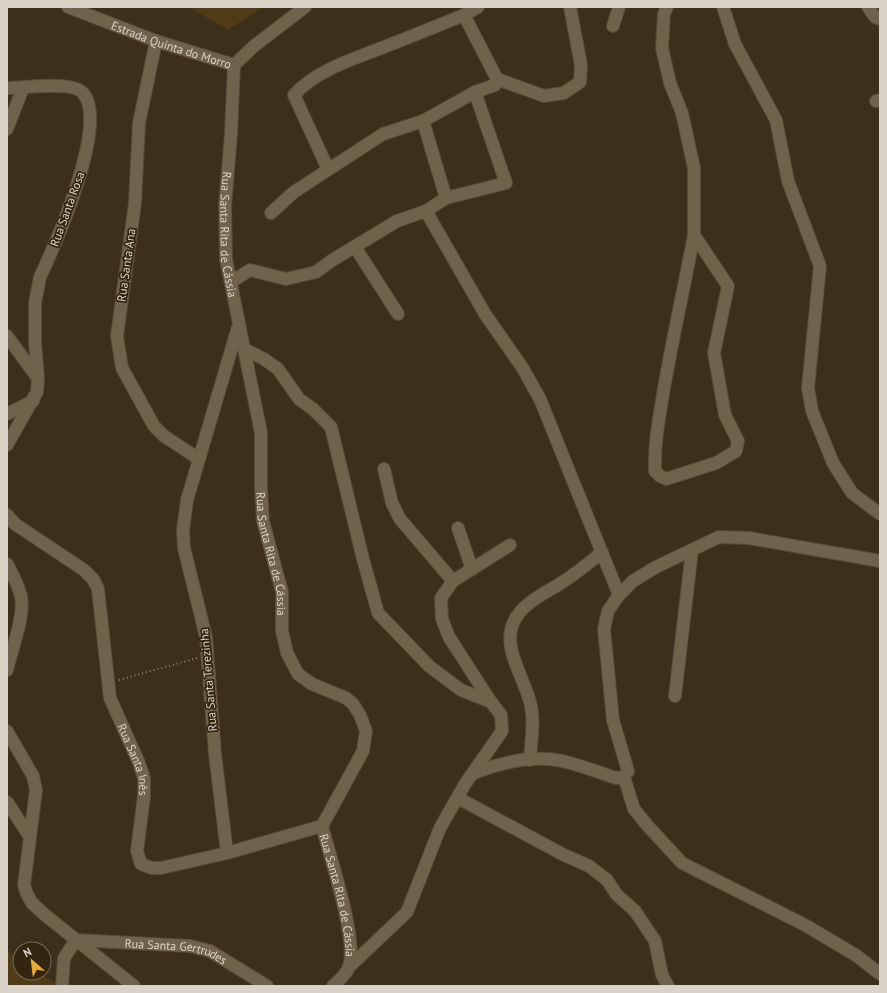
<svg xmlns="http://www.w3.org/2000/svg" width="887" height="993" font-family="'PT Sans',sans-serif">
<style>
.green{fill:#4f3c16}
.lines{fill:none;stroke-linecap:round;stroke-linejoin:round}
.minor-casing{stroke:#574c3b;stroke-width:14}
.path{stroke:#908676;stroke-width:2;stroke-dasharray:1 3;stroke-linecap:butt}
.minor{stroke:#70634c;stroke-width:12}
.labels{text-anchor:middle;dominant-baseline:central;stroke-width:3.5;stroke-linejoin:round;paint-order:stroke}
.street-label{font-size:12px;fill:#dbd3c7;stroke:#322611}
</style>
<rect width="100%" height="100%" fill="#3c301b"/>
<!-- green -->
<path class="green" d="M189 7H263L228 30Z
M7 951 20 959V973H40L60 986H7Z"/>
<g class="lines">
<defs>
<g id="minor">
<path id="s1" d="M68 7 156 41 234 65"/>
<path d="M667 7 664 14 662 48 670 83 682 113 694 168V235L728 286 714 353 725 415 738 441 736 451 716 463 666 479 660 476 655 471C654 445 659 419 663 394 672 341 684 288 694 235"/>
<path d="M723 7 735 44 776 120 788 181 820 266 808 388 812 411 833 463 852 493 880 514"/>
<path d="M868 7 875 17 880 19"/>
<path d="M464 15 478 7"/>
<path d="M613 26 619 7"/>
<path d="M156 41 139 123 135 203 117 336 122 368 154 426 164 436 199 459"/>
<path id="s2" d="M234 65 231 134 225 206 226 259 261 433V489L263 521 282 592V631L287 653 298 674 312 684 346 698 353 704 360 715 366 731 363 751 322 826C330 857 358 940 349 967 346 975 339 980 333 986"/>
<path d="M234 65 254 46 305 7"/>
<path d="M497 79 544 96 564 93 580 82 581 65 570 7"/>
<path d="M7 88C23 88 71 81 82 92 111 120 55 245 40 277L35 303V342L38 378 37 392 7 445"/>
<path d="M876 101 880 100"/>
<path d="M423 121 475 92 506 183 446 198 426 211 485 314 522 367 540 399 619 595"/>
<path d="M7 129 23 88"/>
<path d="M328 169 294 95C316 70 354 59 384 47 410 37 437 26 464 15L497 79 495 85 475 92"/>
<path d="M271 213 294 192 383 134 423 121 446 198"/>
<path d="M355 247 398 314"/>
<path d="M231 282 250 270 286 279 316 272 331 261 397 221 426 211"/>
<path d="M7 336 37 377"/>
<path d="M244 349 264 359 278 369 299 399 313 409 331 427 363 559 378 613 429 666 461 690 491 702 501 715 502 731 465 784 440 828 407 912 348 968"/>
<path d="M7 414 33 401"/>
<path d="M384 469 392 503 400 519 453 581"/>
<path id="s3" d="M7 515 15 524 84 570 93 579 98 589 110 698 139 763 144 778V796L137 851 141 864 152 868H161L227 853 322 826"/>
<path d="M458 528 472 569"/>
<path d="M7 564C12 573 18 585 21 596 25 615 12 649 7 670"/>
<path d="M675 696 692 550"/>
<path d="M491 702 449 637 442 619 441 598 453 581 510 545"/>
<path d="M7 731 33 776 36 790 24 885 27 894 32 903 45 915 134 986"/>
<path d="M530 760C531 742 535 720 530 702 521 668 492 635 527 605 536 597 548 591 558 585 574 575 588 564 602 552"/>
<path d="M474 773C502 762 532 755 562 761 580 765 598 772 616 778L624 777 628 771 613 720 604 629 608 611 619 595 633 581 656 567 719 537 749 538 880 561"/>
<path d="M624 777 634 809 647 825 682 863 805 925 857 956 880 974"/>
<path d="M458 798 564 855 589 866 607 880 617 895 635 911 655 941 662 975 668 986"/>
<path d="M7 802 30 837"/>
<path d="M227 853 215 754 206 637 184 548 183 530 187 500 238 327"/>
<path id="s4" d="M62 986 64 958 76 940 190 946 210 951 267 986"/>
</g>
</defs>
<!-- minor casing -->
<use href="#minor" class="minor-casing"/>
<!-- path -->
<path class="path" d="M119 680 197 658"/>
<!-- minor -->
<use href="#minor" class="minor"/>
</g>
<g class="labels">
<!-- street labels -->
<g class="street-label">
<text stroke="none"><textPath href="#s1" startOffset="110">Estrada Quinta do Morro</textPath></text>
<text transform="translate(67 209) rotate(-70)">Rua Santa Rosa</text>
<text stroke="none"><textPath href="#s2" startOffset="170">Rua Santa Rita de Cássia</textPath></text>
<text transform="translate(126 265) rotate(-82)">Rua Santa Ana</text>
<text stroke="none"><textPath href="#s2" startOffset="494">Rua Santa Rita de Cássia</textPath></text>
<text transform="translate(208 680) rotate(-95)">Rua Santa Terezinha</text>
<text stroke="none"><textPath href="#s3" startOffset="295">Rua Santa Inês</textPath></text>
<text stroke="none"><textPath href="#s2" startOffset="889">Rua Santa Rita de Cássia</textPath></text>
<text stroke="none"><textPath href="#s4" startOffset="151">Rua Santa Gertrudes</textPath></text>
</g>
</g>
<!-- border -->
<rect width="887" height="993" fill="none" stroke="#dbd3c7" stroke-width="16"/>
<!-- north arrow -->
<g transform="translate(32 961) rotate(332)"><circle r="19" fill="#322611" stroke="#766b5a"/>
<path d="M0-3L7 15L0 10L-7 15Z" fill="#e5ad35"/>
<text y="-6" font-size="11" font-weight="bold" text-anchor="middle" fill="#dbd3c7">N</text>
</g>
</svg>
